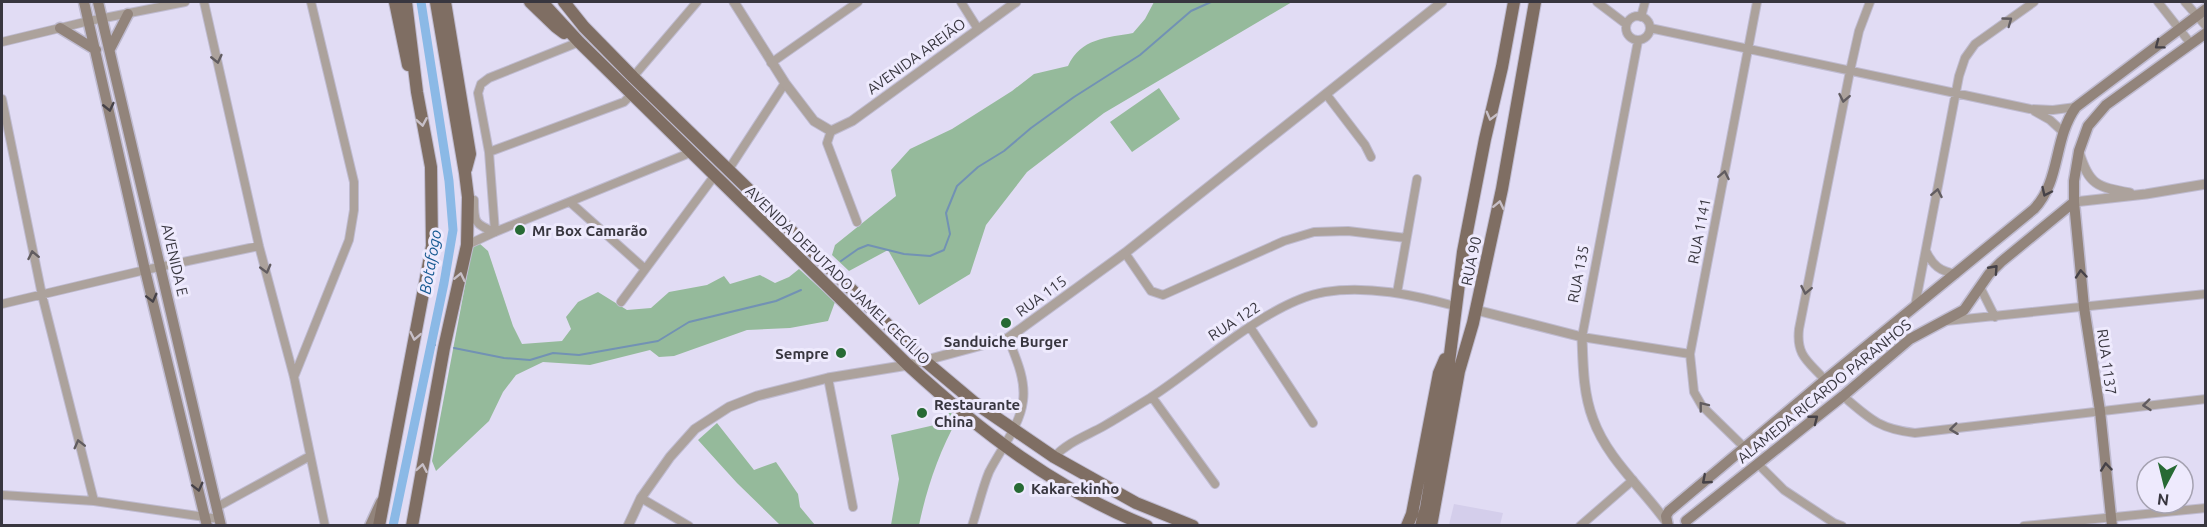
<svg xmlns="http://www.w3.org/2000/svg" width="2207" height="527" font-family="Ubuntu,sans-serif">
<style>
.built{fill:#d4ceeb}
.green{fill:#95ba9b}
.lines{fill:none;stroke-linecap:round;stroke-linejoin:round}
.stream{stroke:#7292b4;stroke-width:2}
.canal{stroke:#8bb9e6;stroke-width:9}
.minor-casing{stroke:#bfbbd0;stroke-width:10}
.tertiary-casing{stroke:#bfbbd0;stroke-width:11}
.secondary-casing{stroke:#bfbbd0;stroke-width:13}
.primary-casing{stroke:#bfbbd0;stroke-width:14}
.minor{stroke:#aca29c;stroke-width:8}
.tertiary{stroke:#aca29c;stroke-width:9}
.secondary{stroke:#92847b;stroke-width:10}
.primary{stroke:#7f6e63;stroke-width:12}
.oneway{stroke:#615c60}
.oneway2{stroke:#464248}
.oneway3{stroke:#c7bfc7}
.poi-dot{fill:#276a34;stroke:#eeeafd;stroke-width:2}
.labels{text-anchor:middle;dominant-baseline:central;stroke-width:6;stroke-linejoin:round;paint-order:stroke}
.street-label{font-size:15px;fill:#38363f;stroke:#eeeafd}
.poi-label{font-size:15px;font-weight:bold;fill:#38363f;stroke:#eeeafd;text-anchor:start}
.water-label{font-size:16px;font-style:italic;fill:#155991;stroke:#eeeafd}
</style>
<rect width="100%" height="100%" fill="#e1dcf4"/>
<!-- built -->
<path class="built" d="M1454 504 1503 513 1500 525H1449Z"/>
<!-- green -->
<path class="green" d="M1154 2H1292L1104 113 1027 172 986 225 970 274 919 305 888 250 849 271 832 255 835 245 896 196 891 170 910 149 952 129 1012 91 1034 74 1068 66C1081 38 1106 38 1133 33L1145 19Z
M1159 88 1180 119 1132 152 1110 122Z
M471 236 488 251 513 326 522 344 562 341 571 329 566 317 578 302 598 292 627 310 651 308 669 292 707 285 724 276 730 284 760 275 775 283 789 277 799 269 835 302 828 321 790 328 747 330 674 356 659 357 650 350 590 365 543 362 516 375 503 392 489 421 436 471 432 461 471 254Z
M948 411 958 418C939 452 927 487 919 525H891L899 479 891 435 939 424Z
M717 423 754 470 776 462 798 494 800 507 815 525H780L737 483 698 440Z"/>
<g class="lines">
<!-- stream -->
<path class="stream" d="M841 261 858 249 868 245 904 254 930 256 944 250 950 234 946 213 957 186 978 167 1004 151 1031 128 1074 97 1140 55 1191 11 1211 2
M431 344 435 345
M454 348 504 358 530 360 553 353 579 355 658 341 689 322 776 301 801 290"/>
<!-- canal -->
<path class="canal" d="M393 526 444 283 453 230 449 181 421 2"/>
<defs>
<path id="minor" d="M204 2 259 246 294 377 325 526
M961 2 978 29
M1597 2 1626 24
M2158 2 2191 44
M2185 2 2206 26
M1626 28a12 12 0 1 1 24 0a12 12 0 1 1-24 0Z
M1641 17 1645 2
M1650 28 2030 109 2053 110 2076 107
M1638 41 1582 337 1690 354
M2 42 89 21 185 2
M771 63 858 2
M633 77 697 2
M1326 94 1365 145 1371 157
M2 99 42 295 94 501
M2034 111 2050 120 2062 131
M831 131 827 143 857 222
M489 152 624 102 632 94
M729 169 785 83
M474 200C474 222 474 224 495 232
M571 203 645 269
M495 232 489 152 478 93 481 84 489 78 579 42
M467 245 495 232 692 152
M1926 251C1933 266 1940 271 1956 274
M1125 253 1151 291 1163 295 1284 241 1314 232 1348 231 1406 238
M1980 287 1995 317
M1397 293 1417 179
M621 302 715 175
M2 304 145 270 259 246
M1915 306 1959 76 1965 58 1975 44 2034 2
M1946 321 2206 294
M1250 327 1313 423
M294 377 349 240 354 210V182L311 2
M828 378 853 507
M1825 380C1808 361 1796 356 1799 329L1850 71 1859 31 1870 2
M1843 396C1870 419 1879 429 1915 433L2206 399
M1152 397 1215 484
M1744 447 1702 406 1694 392 1690 354 1757 2
M1054 457C1068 442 1086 436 1104 426 1120 417 1135 407 1150 398 1199 367 1269 301 1325 292 1367 285 1414 295 1455 306
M1758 464 1784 490 1834 523 1842 526
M2 495 94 501 219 519
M641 498 689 526
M217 507 310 456
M972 526C978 508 982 489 989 472 1000 450 1020 426 1023 401 1026 380 1016 358 1008 338
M1580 526 1633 480
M2024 526 2206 508"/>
<path id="tertiary" d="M734 2 785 83 814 121 831 131 852 121 1016 2
M2079 152C2089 185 2097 187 2130 193
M2074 202 2146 194 2206 184
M1476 310 1582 337C1583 364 1583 393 1593 419 1607 458 1641 487 1665 520
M628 526 641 498 670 457 695 429 729 407 757 396 828 378 908 365 1008 338 1125 253 1442 2"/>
<path id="secondary" d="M84 2 145 270 207 526
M98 2 221 526
M60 28 96 50
M110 49 128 14
M1686 521 1843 396 1910 339 1964 310 1989 274 2001 262 2074 202
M370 526 381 502
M1668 526 1666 516 1669 511 1825 380 2034 209C2061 181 2053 139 2076 107L2206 9
M2112 526 2100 411 2084 307 2074 202V181L2079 151 2088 126 2106 105 2206 33"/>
<path id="primary" d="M395 2 408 65
M445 2 470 154 466 169
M530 2 556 27 564 33
M542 2 579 42 908 365C981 432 1055 489 1147 526
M564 2 584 27 633 77 925 361 975 403 1054 457 1136 503 1193 526
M379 526 432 246 431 167 417 92 406 2
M412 526 444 348 467 245 468 197 465 173 436 2
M1407 526 1412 514 1439 373 1445 359
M1421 526 1426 508 1445 394 1463 252 1485 139 1502 67 1514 2
M1431 526 1459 371 1473 323 1502 189 1535 2"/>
</defs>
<!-- minor casing -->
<use href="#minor" class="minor-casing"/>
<!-- tertiary casing -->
<use href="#tertiary" class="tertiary-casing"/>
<!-- secondary casing -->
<use href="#secondary" class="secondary-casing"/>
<!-- primary casing -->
<use href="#primary" class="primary-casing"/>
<!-- minor -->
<use href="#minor" class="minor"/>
<!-- tertiary -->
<use href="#tertiary" class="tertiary"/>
<!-- secondary -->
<use href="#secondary" class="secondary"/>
<!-- primary -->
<use href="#primary" class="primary"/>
</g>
<!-- one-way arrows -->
<defs><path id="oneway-chevron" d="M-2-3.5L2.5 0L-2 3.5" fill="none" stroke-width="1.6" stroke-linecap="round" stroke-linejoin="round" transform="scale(1.5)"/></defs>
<g class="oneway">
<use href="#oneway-chevron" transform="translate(2008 21) rotate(-36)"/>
<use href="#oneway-chevron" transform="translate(217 59) rotate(77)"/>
<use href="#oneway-chevron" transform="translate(1844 98) rotate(101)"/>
<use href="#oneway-chevron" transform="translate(1724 175) rotate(-79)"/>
<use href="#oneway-chevron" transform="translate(1937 193) rotate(-79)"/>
<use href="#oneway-chevron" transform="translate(33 255) rotate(-102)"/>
<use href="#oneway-chevron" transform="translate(266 269) rotate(75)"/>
<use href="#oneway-chevron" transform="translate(1806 290) rotate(101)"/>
<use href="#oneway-chevron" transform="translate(2147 405) rotate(174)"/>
<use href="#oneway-chevron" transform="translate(1703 406) rotate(-128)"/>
<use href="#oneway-chevron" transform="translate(1954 429) rotate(173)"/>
<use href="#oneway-chevron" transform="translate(79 444) rotate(-104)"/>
</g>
<g class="oneway2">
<use href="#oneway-chevron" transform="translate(2159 45) rotate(143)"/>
<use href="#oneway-chevron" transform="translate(109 107) rotate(77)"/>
<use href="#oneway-chevron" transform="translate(2046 192) rotate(115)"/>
<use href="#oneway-chevron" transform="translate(1994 269) rotate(-48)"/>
<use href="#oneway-chevron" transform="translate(2081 274) rotate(-95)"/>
<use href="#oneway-chevron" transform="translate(152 298) rotate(76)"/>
<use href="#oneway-chevron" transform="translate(1814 419) rotate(-38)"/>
<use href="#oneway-chevron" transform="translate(2106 467) rotate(-96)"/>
<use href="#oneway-chevron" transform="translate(1706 480) rotate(139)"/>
<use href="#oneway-chevron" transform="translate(198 487) rotate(76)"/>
</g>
<g class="oneway3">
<use href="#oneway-chevron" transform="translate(1491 116) rotate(105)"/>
<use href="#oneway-chevron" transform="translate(422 122) rotate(80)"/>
<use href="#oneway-chevron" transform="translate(1499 205) rotate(-78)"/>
<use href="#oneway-chevron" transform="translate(460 277) rotate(-78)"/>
<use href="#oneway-chevron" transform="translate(415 336) rotate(101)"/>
<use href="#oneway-chevron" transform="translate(422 468) rotate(-80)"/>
</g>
<!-- markers -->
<g class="poi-dot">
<circle cx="520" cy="230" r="6"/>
<circle cx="1006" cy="323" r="6"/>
<circle cx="841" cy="353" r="6"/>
<circle cx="922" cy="413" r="6"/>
<circle cx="1019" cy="488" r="6"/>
</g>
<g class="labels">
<!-- street labels -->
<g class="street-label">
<text transform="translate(916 56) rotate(-36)">AVENIDA AREIÃO</text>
<text transform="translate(1699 231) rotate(-79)">RUA 1141</text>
<text transform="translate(175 260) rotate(77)">AVENIDA E</text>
<text transform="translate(1471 261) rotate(-78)">RUA 90</text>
<text transform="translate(1578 274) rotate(-79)">RUA 135</text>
<text transform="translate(838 275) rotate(44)">AVENIDA DEPUTADO JAMEL CECÍLIO</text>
<text transform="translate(1041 296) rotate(-36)">RUA 115</text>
<text transform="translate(1234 321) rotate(-33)">RUA 122</text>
<text transform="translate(2107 362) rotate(82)">RUA 1137</text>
<text transform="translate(1824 391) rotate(-39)">ALAMEDA RICARDO PARANHOS</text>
</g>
<!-- poi labels -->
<g class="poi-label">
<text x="532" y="230">Mr Box Camarão</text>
<text x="1006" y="341" text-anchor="middle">Sanduiche Burger</text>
<text x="829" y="353" text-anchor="end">Sempre</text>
<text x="934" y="404">Restaurante<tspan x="934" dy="17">China</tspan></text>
<text x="1031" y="488">Kakarekinho</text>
</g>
<!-- water labels -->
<g class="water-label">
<text transform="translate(430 262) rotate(-80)">Botafogo</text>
</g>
</g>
<!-- border -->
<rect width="2207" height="527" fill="none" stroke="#38363f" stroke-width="6"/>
<!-- north arrow -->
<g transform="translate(2165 485) rotate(187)"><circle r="28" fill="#eeeafd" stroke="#a5a2b1" stroke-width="1.5"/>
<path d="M0-4.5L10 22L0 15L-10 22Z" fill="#276a34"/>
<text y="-9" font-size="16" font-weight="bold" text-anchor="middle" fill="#38363f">N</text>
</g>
</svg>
